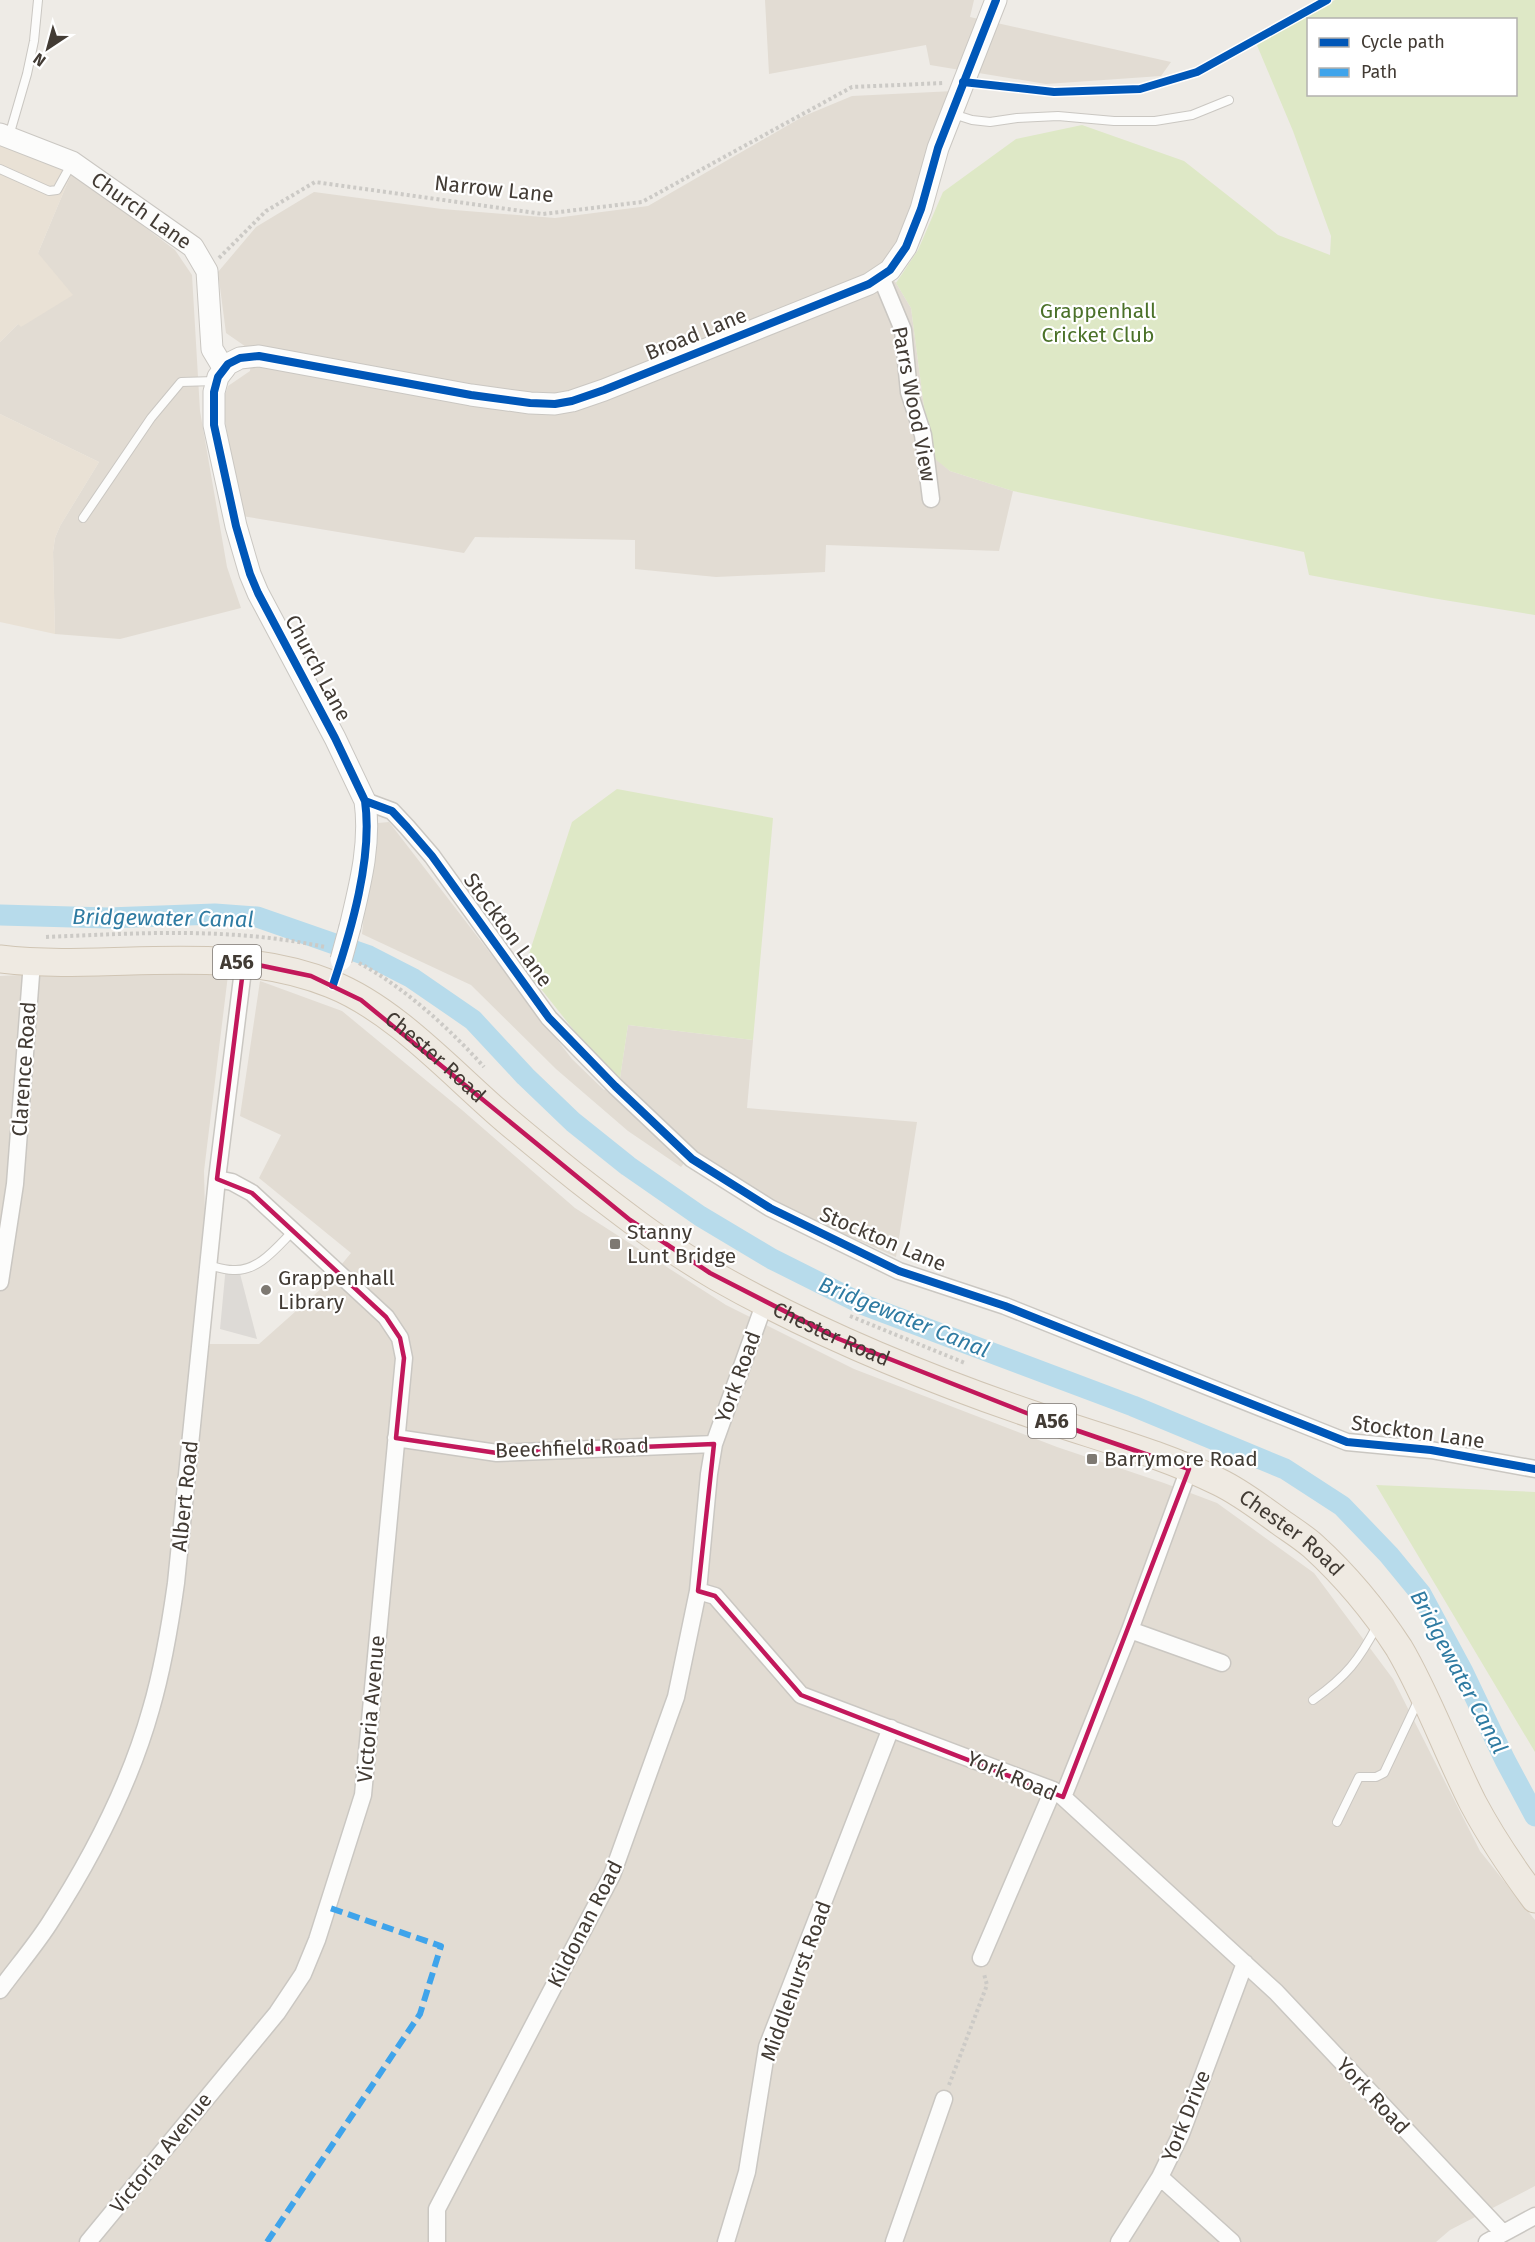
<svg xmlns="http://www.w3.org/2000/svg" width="1535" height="2242" font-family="'Fira Sans',sans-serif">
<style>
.residential{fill:#e2dcd3}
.education{fill:#e9e1d5}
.green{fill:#dee8c6;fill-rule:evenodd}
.parking{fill:#dddad6}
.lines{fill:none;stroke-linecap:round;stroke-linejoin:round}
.canal{stroke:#b7dbeb;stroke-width:21}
.service-casing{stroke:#cac7c2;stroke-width:10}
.minor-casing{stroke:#cac7c2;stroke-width:19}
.tertiary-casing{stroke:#cac7c2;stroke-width:23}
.primary-casing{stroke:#d0c5b4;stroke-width:29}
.path{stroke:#cccac6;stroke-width:4;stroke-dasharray:3 3;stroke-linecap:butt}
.service{stroke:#fcfcfb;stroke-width:8}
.minor{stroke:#fcfcfb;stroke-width:16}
.tertiary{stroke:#fcfcfb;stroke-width:21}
.primary{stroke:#efeae2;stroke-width:27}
.tertiary-bridge-casing{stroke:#cac7c2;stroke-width:23;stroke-linecap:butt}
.tertiary-bridge{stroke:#fcfcfb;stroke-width:21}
.quiet{stroke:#3fa4eb;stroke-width:6;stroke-dasharray:12 6;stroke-linecap:butt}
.cycleway-casing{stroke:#fff;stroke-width:11}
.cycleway{stroke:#0057b8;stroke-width:8}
.marked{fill:none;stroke:#c2185b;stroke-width:4.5;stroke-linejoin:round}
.poi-dot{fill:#7e7972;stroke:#fff;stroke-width:2}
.labels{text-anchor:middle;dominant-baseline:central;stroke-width:4.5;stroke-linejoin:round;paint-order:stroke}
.shield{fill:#fff;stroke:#7b7671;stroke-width:1.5}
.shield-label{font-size:20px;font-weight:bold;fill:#423b34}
.street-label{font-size:21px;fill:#423b34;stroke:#fff}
.park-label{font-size:21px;fill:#4b7129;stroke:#fff}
.poi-label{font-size:21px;fill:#423b34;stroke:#fff;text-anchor:start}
.water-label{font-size:22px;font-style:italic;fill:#2f7ba2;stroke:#fff}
</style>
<rect width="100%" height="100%" fill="#eeebe6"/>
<!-- residential -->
<path class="residential" d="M765 0H974L970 17 1171 62 1161 76 1046 84 930 65 926 45 769 74Z
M954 91 891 256 880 265 896 283 911 308 924 407 935 458 950 471 1013 491 999 551 826 545 825 572 716 577 635 569V540L475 537 464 553 242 516 222 404 228 386 250 371 252 351 226 333 218 272 256 227 314 192 442 209 555 218 648 206 804 116 852 96Z
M72 172 175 250 192 275 200 411 227 567 241 608 120 639 55 634 53 552 55 538 60 526 99 462 0 414V342L18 324 38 253Z
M389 822 572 1059 604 1090 620 1078 628 1025 753 1040 747 1108 917 1122 896 1257 769 1201 694 1151 681 1167 628 1131 556 1069 471 985 362 934 366 895 378 823Z
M98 971 228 975 204 1171 208 1344H259L323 1287 351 1253 259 1178 281 1135 240 1116 260 981 342 1011 462 1110 575 1208 726 1305 854 1369 1057 1447 1164 1483 1217 1503 1314 1573 1393 1679 1480 1851 1535 1920V2186L1450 2230 1436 2242H0V976Z"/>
<!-- education -->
<path class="education" d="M0 144 72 172 38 253 73 295 21 327 18 324 0 342Z
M0 414 99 462 60 526 55 538 53 552 55 634 0 622Z"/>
<!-- green -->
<path class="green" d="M1335 0H1535V615L1432 598 1309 575 1304 552 1013 491 950 471 935 459 924 407 911 308 896 283 918 250 943 192 1016 139 1082 125 1184 161 1278 235 1330 255 1331 236 1293 131 1256 43ZM1308 20H1516V94H1308Z
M617 789 773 818 753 1040 628 1025 620 1078 615 1082 522 965 528 957 572 822Z
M1376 1485 1535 1492V1752Z"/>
<!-- parking -->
<path class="parking" d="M226 1265 238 1266 257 1339 220 1329Z"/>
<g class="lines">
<!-- canal -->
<path class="canal" d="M0 915 108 918 215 914 257 917 369 956 412 978 473 1020 525 1076 573 1122 628 1166 700 1216 772 1259 864 1305 1133 1406 1285 1469 1342 1506 1389 1555 1421 1594 1463 1672 1505 1760 1535 1816"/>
<defs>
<path id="service" d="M953 114 972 120 990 122 1017 118 1058 116 1114 121H1155L1192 115 1229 100
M9 136 27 74 34 41 38 0
M0 169 49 191 57 190 72 163
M83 518 151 418 181 382 215 381
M208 1265C216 1267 224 1270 233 1270 258 1272 277 1247 293 1231
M1313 1700C1347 1676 1359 1660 1378 1624
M1337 1822 1359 1777H1376L1384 1773 1419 1699"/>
<path id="minor" d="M881 277 903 330 909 392 923 435 931 499
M365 801 392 811 407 827 432 856 549 1018 615 1086 692 1159 770 1208 899 1271 1005 1306 1347 1442 1431 1450 1535 1469
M0 1282 15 1184 32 962
M765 1302 714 1444 709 1474 698 1591 715 1596 801 1695 1053 1790 1063 1797 1276 1992 1502 2232
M396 1438 497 1453 714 1444
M1130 1630 1222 1663
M1063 1797 1130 1630 1189 1469
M981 1958 1053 1790
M0 1990C16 1968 34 1947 49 1924 91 1859 130 1784 151 1709 163 1668 170 1626 176 1583L217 1179 244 962
M88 2242 277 2013 303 1974 317 1940 363 1795 404 1358 400 1338 386 1317 252 1193 232 1182 217 1179
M437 2242V2209L612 1875 676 1697 698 1591
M726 2242 747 2172 767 2047 891 1728
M894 2242 944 2099
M1119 2242 1160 2177
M1232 2242 1160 2177 1181 2134 1245 1963
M1487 2242 1535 2216"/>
<g id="tertiary">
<path id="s1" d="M0 134 72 162 193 247 207 271 212 349 224 369"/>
<path d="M350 927C360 885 371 844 365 801L335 738 258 593 250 574 236 526 214 425V392L218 377 228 364 240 358 259 356 471 395 530 403 555 404 572 401 604 390 869 284 890 270 906 247 921 209 938 148 996 0"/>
</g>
<g id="primary">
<path id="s2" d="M0 959C109 972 225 941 331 984 392 1008 447 1068 496 1111 522 1134 550 1156 577 1178 622 1213 667 1248 717 1277 816 1333 923 1377 1031 1414 1093 1436 1159 1452 1219 1482 1242 1493 1262 1509 1283 1524 1293 1531 1304 1538 1313 1546 1346 1576 1375 1611 1399 1648 1428 1697 1447 1752 1473 1803 1491 1837 1512 1868 1535 1899"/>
</g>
</defs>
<!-- service casing -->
<use href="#service" class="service-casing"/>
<!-- minor casing -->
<use href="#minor" class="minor-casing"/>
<!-- tertiary casing -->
<use href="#tertiary" class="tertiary-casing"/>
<!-- primary casing -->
<use href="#primary" class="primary-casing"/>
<!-- path -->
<path class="path" d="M219 258 266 211 315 182 543 214 642 202 852 87 944 83
M46 937C142 933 230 927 325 947
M359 963C404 987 450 1029 484 1067
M850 1316 965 1363
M949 2085 987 1985 984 1974"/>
<!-- service -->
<use href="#service" class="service"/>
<!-- minor -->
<use href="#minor" class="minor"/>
<!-- tertiary -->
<use href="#tertiary" class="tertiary"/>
<!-- primary -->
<use href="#primary" class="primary"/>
<defs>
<path id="tertiary-bridge" d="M341 960 350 927"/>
</defs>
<!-- tertiary-bridge casing -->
<use href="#tertiary-bridge" class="tertiary-bridge-casing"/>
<!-- tertiary-bridge -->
<use href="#tertiary-bridge" class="tertiary-bridge"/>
<!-- quiet -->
<path class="quiet" d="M267 2242 420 2014 441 1946 327 1907"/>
<defs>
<path id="cycleway" d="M963 82 1054 92 1140 89 1197 72 1327 0
M365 801 392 811 407 827 432 856 549 1018 615 1086 692 1159 770 1208 899 1271 1005 1306 1347 1442 1431 1450 1535 1469
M333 985C351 931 373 857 365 801L335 738 258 593 250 574 236 526 214 425V392L218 377 228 364 240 358 259 356 471 395 530 403 555 404 572 401 604 390 869 284 890 270 906 247 921 209 938 148 996 0"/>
</defs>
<!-- cycleway casing -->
<use href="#cycleway" class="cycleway-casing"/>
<!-- cycleway -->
<use href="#cycleway" class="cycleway"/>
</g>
<!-- marked area -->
<path class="marked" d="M244 962 311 976 361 1000 630 1220 710 1273 839 1339 1029 1414 1189 1469 1063 1797 801 1695 715 1596 698 1591 714 1444 497 1453 396 1438 404 1358 400 1338 386 1317 252 1193 217 1179Z"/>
<!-- markers -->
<g class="poi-dot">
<rect x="609" y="1238" width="12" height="12" rx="3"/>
<circle cx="266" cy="1290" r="6"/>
<rect x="1086" y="1453" width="12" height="12" rx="3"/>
</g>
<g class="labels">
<!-- shield labels -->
<g class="shield">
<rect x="213" y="945" width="48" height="34" rx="4.5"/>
<rect x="1028" y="1404" width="48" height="34" rx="4.5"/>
</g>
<g class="shield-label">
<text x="237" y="962">A56</text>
<text x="1052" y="1421">A56</text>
</g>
<!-- street labels -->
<g class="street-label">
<text transform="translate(494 189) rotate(6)">Narrow Lane</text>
<text stroke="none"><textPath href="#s1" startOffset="162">Church Lane</textPath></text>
<text transform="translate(696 334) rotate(-22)">Broad Lane</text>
<text transform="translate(914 404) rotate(79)">Parrs Wood View</text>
<text transform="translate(318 668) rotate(62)">Church Lane</text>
<text transform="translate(508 930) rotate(54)">Stockton Lane</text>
<text stroke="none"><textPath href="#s2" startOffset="462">Chester Road</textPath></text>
<text transform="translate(24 1069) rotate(-86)">Clarence Road</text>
<text transform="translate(883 1239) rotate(23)">Stockton Lane</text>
<text stroke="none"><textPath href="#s2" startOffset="948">Chester Road</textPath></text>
<text transform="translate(738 1377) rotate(-70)">York Road</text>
<text transform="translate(1418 1432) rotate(8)">Stockton Lane</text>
<text transform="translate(572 1448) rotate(-2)">Beechfield Road</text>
<text transform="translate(185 1496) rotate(-84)">Albert Road</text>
<text stroke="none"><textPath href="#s2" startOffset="1452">Chester Road</textPath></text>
<text transform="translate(371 1709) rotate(-85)">Victoria Avenue</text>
<text transform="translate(1012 1776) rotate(23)">York Road</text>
<text transform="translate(585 1924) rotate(-63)">Kildonan Road</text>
<text transform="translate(796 1981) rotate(-70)">Middlehurst Road</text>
<text transform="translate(1373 2096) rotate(47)">York Road</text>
<text transform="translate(1186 2116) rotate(-68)">York Drive</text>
<text transform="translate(161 2153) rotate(-51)">Victoria Avenue</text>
</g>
<!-- park labels -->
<g class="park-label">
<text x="1098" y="311">Grappenhall<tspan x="1098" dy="24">Cricket Club</tspan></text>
</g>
<!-- poi labels -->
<g class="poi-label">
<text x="627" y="1232">Stanny<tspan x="627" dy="24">Lunt Bridge</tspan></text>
<text x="278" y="1278">Grappenhall<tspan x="278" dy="24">Library</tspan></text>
<text x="1104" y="1459">Barrymore Road</text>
</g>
<!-- water labels -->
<g class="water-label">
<text transform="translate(163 918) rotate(1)">Bridgewater Canal</text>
<text transform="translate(904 1317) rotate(22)">Bridgewater Canal</text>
<text transform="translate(1459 1672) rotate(62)">Bridgewater Canal</text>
</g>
</g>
<!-- legend -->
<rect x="1307" y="18" width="210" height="78" fill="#ffffff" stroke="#b3b1ae" stroke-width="1.5"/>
<rect x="1319" y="38" width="30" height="9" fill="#0057b8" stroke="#b3b1ae" stroke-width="1.5"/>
<text x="1361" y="48" font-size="18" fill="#423b34">Cycle path</text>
<rect x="1319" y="68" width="30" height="9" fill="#3fa4eb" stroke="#b3b1ae" stroke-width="1.5"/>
<text x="1361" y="78" font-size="18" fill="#423b34">Path</text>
<!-- north arrow -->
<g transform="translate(48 48) rotate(216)" stroke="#ffffff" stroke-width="4.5" paint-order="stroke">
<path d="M0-4.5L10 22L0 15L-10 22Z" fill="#423b34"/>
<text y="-9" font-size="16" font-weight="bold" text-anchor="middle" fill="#423b34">N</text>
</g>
</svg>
